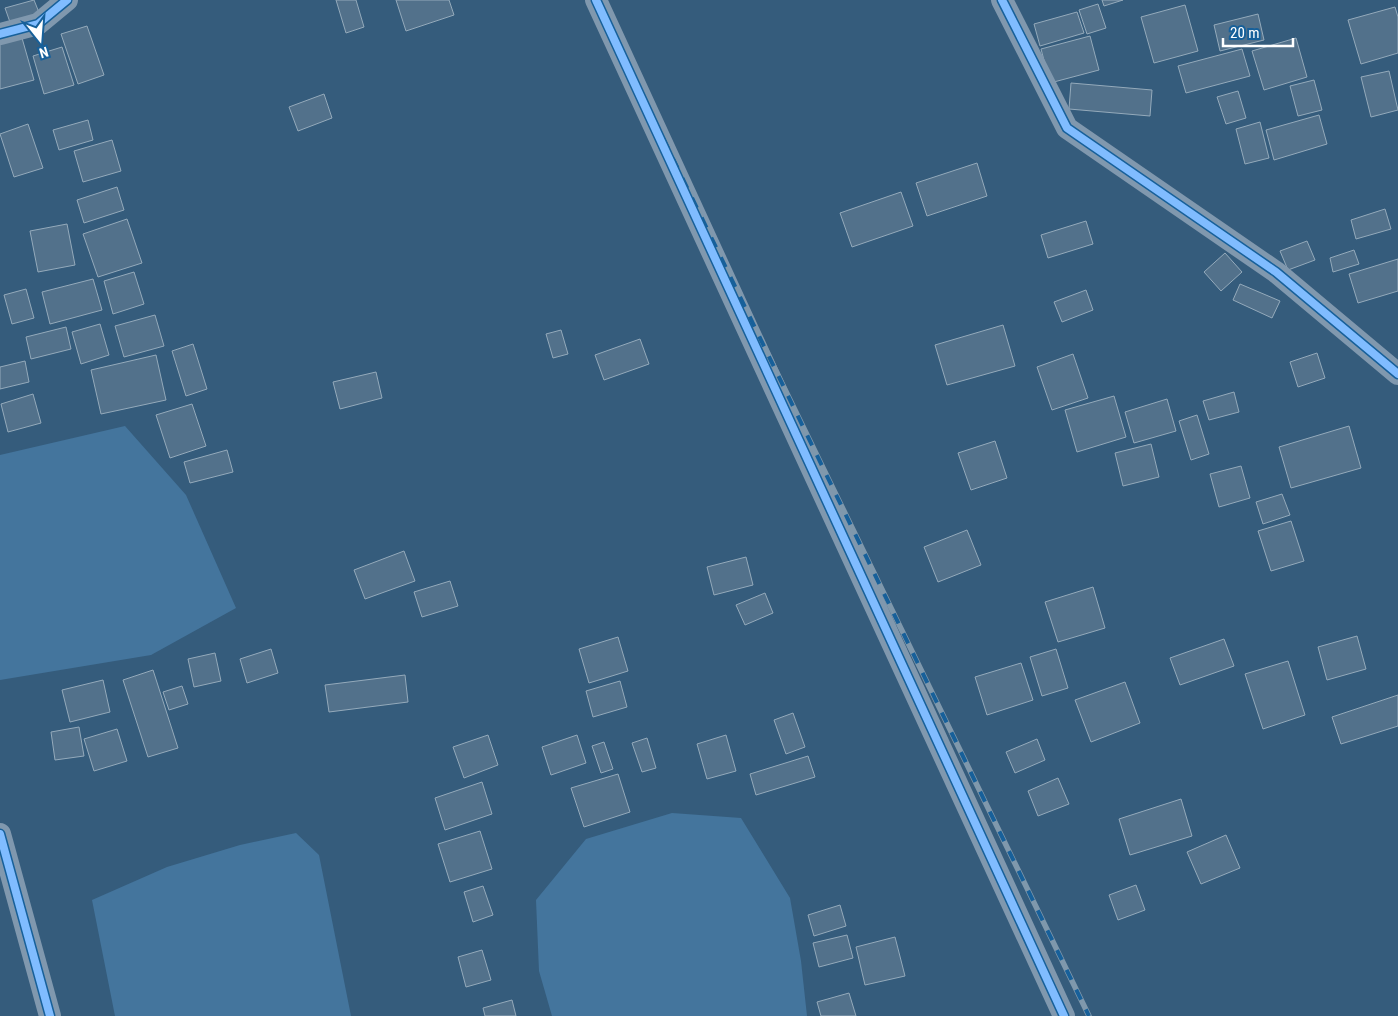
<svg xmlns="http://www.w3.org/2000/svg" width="1398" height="1016" font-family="'Roboto Condensed',sans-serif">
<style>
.water{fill:#44759d}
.building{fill:#52718b;stroke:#94aabb}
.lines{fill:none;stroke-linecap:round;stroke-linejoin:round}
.street{stroke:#8098ae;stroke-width:22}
.rail-casing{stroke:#7f98ac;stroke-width:5.5}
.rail{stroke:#17609a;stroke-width:4;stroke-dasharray:11;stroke-linecap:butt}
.cycleway-casing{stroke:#17609a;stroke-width:11}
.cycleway{stroke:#80bcff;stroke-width:8}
</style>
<rect width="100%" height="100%" fill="#355c7c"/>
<!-- water -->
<path class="water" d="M125 426 186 495 236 608 151 655 0 680V455Z
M672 813 741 818 790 898 801 961 807 1016H552L539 971 536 900 586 839Z
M296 833 319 855 351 1016H115L92 900 167 867 240 845Z"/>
<!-- building -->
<path class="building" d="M34 0 40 15 11 25 5 8Z
M336 0H356L364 27 346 33Z
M396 0H449L454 15 406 31Z
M1102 0H1123L1104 6Z
M1098 4 1106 28 1087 34 1079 10Z
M1185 5 1198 51 1154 63 1141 17Z
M1395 7 1398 17V53L1361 64 1348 20Z
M1077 12 1084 33 1040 46 1034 24Z
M1258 14 1264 40 1220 51 1214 25Z
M87 26 104 75 78 84 61 34Z
M1090 36 1099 70 1050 83 1041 49Z
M22 38 34 80 0 89V44Z
M1296 38 1307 77 1264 90 1252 51Z
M62 47 74 85 44 94 33 56Z
M1242 49 1250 76 1186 93 1178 66Z
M1389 71 1398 110 1371 117 1361 77Z
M1314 80 1322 110 1298 116 1290 86Z
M1071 83 1152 90 1150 116 1069 109Z
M1238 91 1246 118 1226 124 1217 97Z
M324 94 332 118 298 131 289 107Z
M1319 115 1327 144 1274 160 1266 130Z
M88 120 93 140 59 150 53 130Z
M1260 122 1269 158 1245 164 1236 129Z
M28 124 43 168 14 177 0 134Z
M112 140 121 171 83 182 74 151Z
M977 163 987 196 927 216 916 183Z
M117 187 124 210 84 223 77 200Z
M901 192 913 226 852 247 840 213Z
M1385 209 1391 229 1356 239 1351 220Z
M127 219 142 263 98 277 83 234Z
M1086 221 1093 244 1048 258 1041 235Z
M67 224 75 265 38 272 30 231Z
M1307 241 1315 260 1288 270 1280 251Z
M1354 250 1359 264 1333 272 1330 258Z
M1225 253 1242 272 1221 291 1204 272Z
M1398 259V291L1358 303 1349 274Z
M134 272 144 304 113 314 104 281Z
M93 279 102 310 50 324 42 292Z
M1240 284 1280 301 1272 318 1233 300Z
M26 289 34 318 12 324 4 295Z
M1086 290 1093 310 1062 322 1054 302Z
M155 315 164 346 124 357 115 326Z
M100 324 109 355 81 364 72 332Z
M1003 325 1015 366 947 385 935 345Z
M66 327 71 349 31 359 26 337Z
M561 330 568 354 553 358 546 334Z
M640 339 649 364 604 380 595 355Z
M193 344 207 389 186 396 172 351Z
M1317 353 1325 378 1298 387 1290 362Z
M1073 354 1088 398 1052 410 1037 367Z
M156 355 166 400 101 414 91 370Z
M25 361 29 382 0 389V367Z
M376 372 382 398 340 409 333 382Z
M1234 392 1239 412 1209 420 1203 401Z
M33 394 41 423 8 432 1 404Z
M1114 396 1126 437 1077 452 1065 410Z
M1167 399 1176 431 1134 443 1125 412Z
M192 404 206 446 170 458 156 415Z
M1197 415 1209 454 1191 460 1179 421Z
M1349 426 1361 468 1291 488 1279 447Z
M995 441 1007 478 971 490 958 453Z
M1151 444 1159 477 1123 486 1115 453Z
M227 450 233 472 190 483 184 462Z
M1241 466 1250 498 1219 507 1210 474Z
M1282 494 1290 515 1263 524 1256 502Z
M1291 521 1304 561 1271 571 1258 531Z
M967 530 981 565 938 582 924 547Z
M404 551 415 581 365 599 354 570Z
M746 557 753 585 714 595 707 567Z
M450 581 458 606 422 617 414 592Z
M1093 587 1105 628 1058 642 1045 602Z
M765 593 773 613 745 625 736 605Z
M1357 636 1366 669 1327 680 1318 647Z
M618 637 628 671 589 683 579 649Z
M1224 639 1234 666 1180 685 1170 658Z
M271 649 278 673 247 683 240 659Z
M1056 649 1068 688 1042 696 1030 657Z
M215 653 221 681 194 687 188 659Z
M1288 661 1305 715 1263 729 1245 674Z
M1021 663 1033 700 987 715 975 677Z
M153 670 178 748 148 757 123 680Z
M405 675 408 702 329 712 325 685Z
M103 680 110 712 70 722 62 690Z
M620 681 627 707 593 717 586 691Z
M1125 682 1140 723 1091 742 1075 700Z
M182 686 188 704 169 710 163 692Z
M1398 695V726L1341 744 1332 717Z
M793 713 805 747 786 754 774 720Z
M79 727 84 756 55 760 51 732Z
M117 729 127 761 94 771 84 739Z
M488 735 498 765 464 778 453 747Z
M577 735 586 763 551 775 542 747Z
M726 735 736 771 707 779 697 744Z
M647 738 656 768 642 772 632 743Z
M1037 739 1045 760 1015 773 1006 752Z
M604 742 613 769 601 773 592 746Z
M808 756 815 777 756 795 750 774Z
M618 774 630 812 584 827 571 788Z
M1058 778 1069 804 1038 816 1028 791Z
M482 782 492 814 445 830 435 798Z
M1181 799 1192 836 1130 855 1119 819Z
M480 831 492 869 450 882 438 844Z
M1226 835 1240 868 1201 884 1187 852Z
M1136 885 1145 910 1118 920 1109 895Z
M483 886 493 915 473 922 464 892Z
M840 905 846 926 814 936 808 915Z
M847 935 853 958 819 967 813 943Z
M895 937 905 976 865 985 856 947Z
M482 950 491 980 466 987 458 957Z
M849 993 856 1016H821L817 1002Z
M512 1000 516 1016H485L483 1008Z"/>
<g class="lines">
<!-- street -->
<path class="street" d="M596 0 1064 1016
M1002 0 1067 128 1276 272 1398 374
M0 34 38 24 67 0
M0 834 50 1016"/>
<defs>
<path id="rail" d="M596 0 1089 1016"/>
</defs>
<!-- rail casing -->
<use href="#rail" class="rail-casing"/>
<!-- rail -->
<use href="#rail" class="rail"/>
<defs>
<path id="cycleway" d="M596 0 1064 1016
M1002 0 1067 128 1276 272 1398 374
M0 34 38 24 67 0
M0 834 50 1016"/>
</defs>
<!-- cycleway casing -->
<use href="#cycleway" class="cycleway-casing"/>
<!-- cycleway -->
<use href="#cycleway" class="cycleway"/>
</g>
<!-- north arrow -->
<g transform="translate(40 40) rotate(163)" stroke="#17609a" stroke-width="4" paint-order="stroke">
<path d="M0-4L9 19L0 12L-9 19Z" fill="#ffffff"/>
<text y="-8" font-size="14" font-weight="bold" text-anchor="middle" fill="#ffffff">N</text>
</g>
<!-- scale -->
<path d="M1223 38v8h70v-8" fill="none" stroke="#ffffff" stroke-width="2.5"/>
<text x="1230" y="38" font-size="15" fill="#ffffff" stroke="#17609a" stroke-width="4" paint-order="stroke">20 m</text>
</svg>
